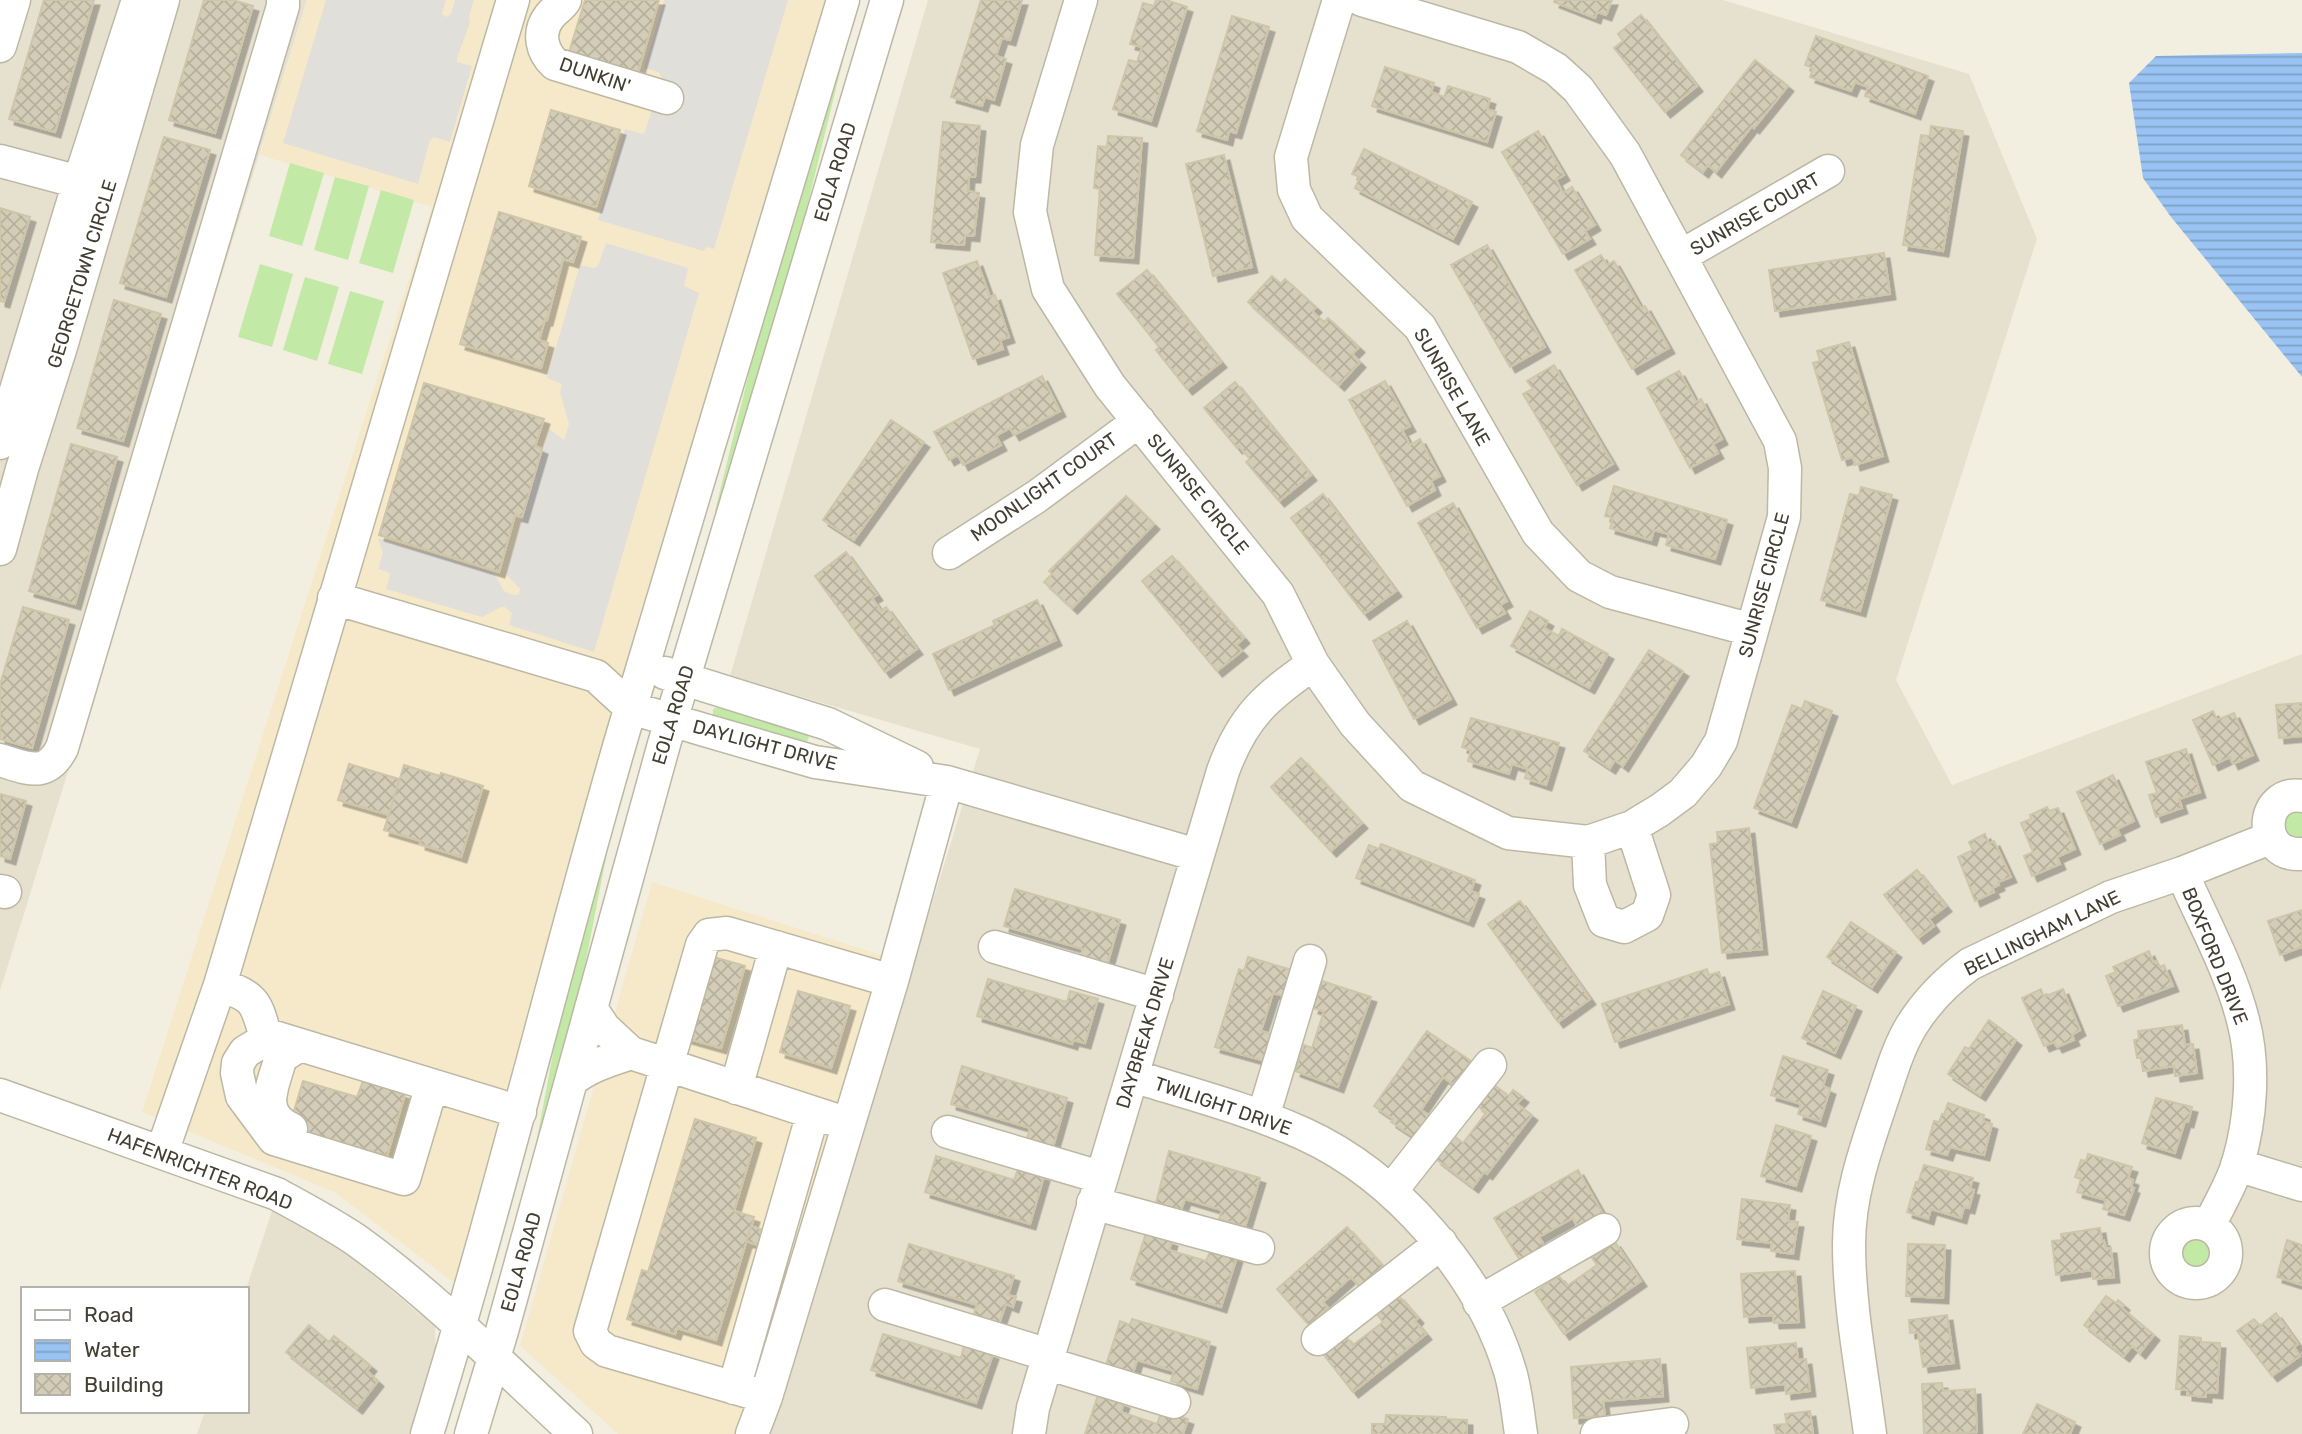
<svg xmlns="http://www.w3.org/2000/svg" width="2302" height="1434" font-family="Rubik,sans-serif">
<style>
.residential{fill:#e6e1cf}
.commercial{fill:#f6e9ca}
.grass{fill:#c3e9a7}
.parking{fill:#e1dfda}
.water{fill:url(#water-rules)}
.building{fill:url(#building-cross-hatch);stroke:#cfc5a9;stroke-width:2;filter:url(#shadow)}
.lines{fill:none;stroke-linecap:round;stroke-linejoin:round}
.minor-casing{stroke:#bdb8a4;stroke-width:35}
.minor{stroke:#fff;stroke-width:32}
.labels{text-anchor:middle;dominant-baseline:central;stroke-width:5;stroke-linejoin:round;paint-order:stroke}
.street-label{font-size:19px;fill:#433e32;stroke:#fff}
</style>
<defs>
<pattern id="water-rules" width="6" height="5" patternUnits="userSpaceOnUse" patternTransform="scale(1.75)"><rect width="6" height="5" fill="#99c3f3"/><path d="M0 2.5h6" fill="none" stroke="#7ea0c5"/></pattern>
<pattern id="building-cross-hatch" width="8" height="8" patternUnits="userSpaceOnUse" patternTransform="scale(1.75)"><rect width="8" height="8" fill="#d3ccb6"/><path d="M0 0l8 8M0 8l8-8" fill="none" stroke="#b6b09d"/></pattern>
<filter id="shadow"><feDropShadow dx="5.5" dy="5.5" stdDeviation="0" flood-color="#0004"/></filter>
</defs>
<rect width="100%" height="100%" fill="#f2efe1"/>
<!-- residential -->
<path class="residential" d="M0 0H307L0 991Z
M928 0H1723L1969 74 2037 239 1896 680 1952 785 2302 654V1434H767L980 749 730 676Z
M272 1211 346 1252 435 1327 436 1362 414 1434H197L205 1411H247L246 1289Z"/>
<!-- commercial -->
<path class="commercial" d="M307 0H829L457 1285 334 1192 142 1112 432 207 260 155Z
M652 882 912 965 767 1434H618L520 1346Z"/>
<!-- grass -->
<path class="grass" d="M840 55 844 56 789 280 720 514 715 511 765 308Z
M290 163 324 173 302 246 269 236Z
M335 177 369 186 348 260 314 250Z
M381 190 414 200 393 273 359 263Z
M260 264 293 274 272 347 238 337Z
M305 277 339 287 317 361 283 350Z
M350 291 384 301 362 374 328 364Z
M720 706 806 732 809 738 805 744 713 717V709Z
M2292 811 2302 812V840L2297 841 2283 831 2284 819Z
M603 851 607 853 573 1026 532 1165 565 990Z
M2181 1254a15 15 0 1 1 30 0a15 15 0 1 1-30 0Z"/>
<!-- parking -->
<path class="parking" d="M326 0H446L442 14 447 17 451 14 455 0H474L469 16 470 23 457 58V62L472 66 450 142 434 137 430 140 418 184 283 143Z
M664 0H788L714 249 706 247 704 251 598 220 625 129 644 134 662 79 659 72 644 68Z
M606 243 688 268 684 286 699 293 594 652 509 625 512 613 505 607H501L482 617 386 589 390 575 388 572 378 569 383 553 378 538 494 573 504 591 513 595 519 594 520 589 506 574 549 429 564 440 569 424 560 392 562 384 547 378 580 265 594 268 598 266Z"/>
<!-- water -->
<path class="water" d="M2302 53V377L2171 217 2143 178 2129 83 2156 56Z"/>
<!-- building -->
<path class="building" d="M44 0H94L55 132 9 119Z
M204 0H233L253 6 215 133 169 120Z
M585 0H659L635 83 566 62Z
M981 0H1022L1010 40 1002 38 996 56 1006 59 994 100 985 97 982 106 951 97Z
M1156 0H1166L1187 7 1151 121 1113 109 1129 60 1137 62 1142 47 1130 44 1143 3 1154 6Z
M1555 0H1612L1606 15 1597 12 1595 18 1554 2Z
M1641 15 1697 86 1665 112 1614 48 1623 41 1618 34Z
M1232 16 1269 27 1236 133 1229 131 1227 140 1197 131Z
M1816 36 1928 76 1915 114 1865 96 1868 87 1855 82 1851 91 1810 77 1813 68 1805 65Z
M1755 60 1788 86 1754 128 1752 126 1716 172 1708 165 1703 172 1681 155Z
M1385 67 1434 83 1431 92 1444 97 1448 86 1490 99 1487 109 1496 112 1487 142 1372 106Z
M551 110 620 130 596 207 529 186Z
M943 122 980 126 975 177H969L968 191 979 193 974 236 965 235 964 245 931 242Z
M1931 126 1963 131 1943 251 1903 245 1921 135 1930 136Z
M1538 131 1564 175 1556 180 1563 193 1572 187 1595 225 1585 231 1590 239 1563 254 1502 152Z
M1108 136 1142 138 1133 258 1095 255 1100 189 1094 188 1098 146 1107 147Z
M164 137 210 150 166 297 120 283Z
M1364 149 1472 202 1453 239 1355 188 1360 177 1352 174Z
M1224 155 1252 267 1213 276 1186 164Z
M0 208 30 217 4 302 0 301Z
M499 212 581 237 573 262 563 259 547 320 545 319 539 340 548 343 541 368 460 344Z
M1487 245 1545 347 1510 367 1451 265Z
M1884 253 1890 294 1775 311 1769 270Z
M1601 255 1607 265 1614 261 1641 308 1645 306 1669 348 1632 369 1575 270Z
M977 261 990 297 995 295 1009 337 1000 340 1003 349 973 359 943 273Z
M1147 270 1221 362 1187 389 1156 350 1159 347 1117 294Z
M1272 276 1281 284 1285 279 1316 307 1312 311 1324 322 1328 318 1359 347 1352 354 1360 362 1339 385 1248 302Z
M114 300 161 314 123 441 77 428Z
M1849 342 1883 456 1855 465 1853 457 1842 460 1813 363 1820 361 1817 351Z
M1554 365 1613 464 1577 485 1523 394 1533 389 1527 381Z
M1679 371 1696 402 1701 399 1722 439 1713 444 1718 453 1690 468 1647 388Z
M1042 376 1060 411 1014 435 1010 428 996 436 1001 445 963 465 958 455 949 460 934 432Z
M1385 381 1410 426 1402 430 1410 445 1420 439 1440 476 1431 481 1435 490 1407 506 1349 400Z
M1235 382 1311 475 1279 501 1246 462 1250 459 1239 446 1237 448 1204 408Z
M424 383 544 419 535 446 542 449 522 517 515 515 499 572 379 535Z
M891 420 924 442 854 540 823 520Z
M71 444 117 457 75 604 29 591Z
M1614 486 1727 520 1715 559 1666 545 1669 534 1654 530 1651 540 1610 528 1613 518 1605 516Z
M1861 487 1892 495 1860 611 1821 600 1850 494 1859 496Z
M1323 494 1396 591 1364 614 1291 518Z
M1126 496 1154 524 1072 608 1044 582 1052 574 1049 571Z
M1453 503 1507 601 1500 605 1505 613 1477 628 1418 523Z
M846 552 877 595 872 598 881 611 886 607 917 649 885 672 815 576Z
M1172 556 1244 638 1236 645 1242 651 1217 671 1142 581Z
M1037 600 1056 640 949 690 933 654 995 625 993 621Z
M23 607 69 620 32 748 0 739V685Z
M1530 611 1548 621 1544 628 1559 636 1562 629 1608 654 1589 688 1511 646Z
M1407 621 1451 699 1414 719 1373 641Z
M1649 650 1683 671 1623 766 1615 760 1610 768 1584 751Z
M1805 701 1832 711 1791 822 1754 808 1792 705 1802 709Z
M2302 703V736L2279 738 2276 705Z
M2213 711 2217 720 2234 713 2253 755 2233 764 2230 757 2213 765 2193 720Z
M1471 718 1559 743 1546 785 1525 778 1528 769 1512 764 1509 774 1468 761 1471 750 1462 747Z
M2186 749 2200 792 2179 799 2182 808 2156 817 2149 795 2157 793 2146 762Z
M1301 758 1362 823 1331 851 1271 787Z
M349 764 399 779 389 815 338 800Z
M404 765 440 776 441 773 483 786 461 857 420 844 421 841 384 830Z
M2113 775 2134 821 2117 829 2120 835 2100 844 2077 792Z
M0 794 26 801 10 859 0 856Z
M2047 807 2049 811 2058 808 2075 849 2057 857 2060 864 2032 876 2024 856 2033 852 2021 823 2031 819 2030 815Z
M1749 828 1762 949 1722 953 1710 844 1718 843 1717 832Z
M1985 834 1989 844 1994 841 2011 877 1998 882 1999 885 1992 888 1994 892 1975 901 1958 857 1973 850 1969 842Z
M1381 844 1475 880 1471 891 1479 894 1468 921 1356 878 1369 845 1379 849Z
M1917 870 1946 906 1929 919 1934 926 1918 938 1884 895Z
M1015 889 1120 920 1106 969 1079 961 1083 949 1004 926Z
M1520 901 1590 999 1558 1022 1488 924Z
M2302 910V947L2280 955 2268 921Z
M1851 922 1896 952 1872 987 1827 957Z
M2149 951 2153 962 2157 961 2160 967 2164 965 2173 986 2118 1006 2106 976 2116 972 2113 967Z
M710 956 745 966 721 1048 686 1038Z
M1248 957 1292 970 1284 996 1273 993 1261 1031 1274 1035 1265 1061 1215 1047 1239 969 1244 971Z
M1707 969 1709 975 1719 972 1729 1004 1615 1042 1602 1004Z
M988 979 1067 1002 1070 991 1098 999 1085 1043 1073 1040 1072 1044 977 1016Z
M1322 981 1371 997 1338 1087 1295 1071 1304 1045 1312 1048 1324 1011 1313 1008Z
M2041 989 2044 997 2063 989 2080 1030 2072 1035 2074 1040 2057 1047 2054 1042 2044 1046 2022 998Z
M798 991 850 1006 831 1068 780 1052Z
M1823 991 1856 1006 1835 1053 1802 1038Z
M1989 1020 2016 1040 1980 1095 1948 1074 1965 1047 1969 1049Z
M2182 1025 2185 1045 2193 1044 2197 1073 2175 1076 2174 1066 2143 1071 2141 1058H2137L2134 1040 2139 1039 2138 1031Z
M1427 1031 1471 1061 1454 1085 1443 1077 1421 1110 1429 1115 1414 1137 1391 1122 1393 1119 1374 1106Z
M1783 1056 1828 1070 1823 1086 1830 1089 1820 1121 1798 1114 1801 1104 1771 1095Z
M962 1066 1067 1098 1053 1147 1027 1139 1030 1128 951 1104Z
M303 1081 357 1097 363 1081 405 1094 387 1156 289 1127Z
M1493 1084 1509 1096 1513 1090 1523 1097 1517 1104 1532 1115 1487 1174 1484 1172 1473 1187 1436 1159 1454 1136 1463 1143 1486 1113 1477 1105Z
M2156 1098 2192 1107 2188 1122 2185 1121 2175 1153 2142 1143Z
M1948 1103 1984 1115 1983 1121 1992 1124 1984 1155 1950 1147 1947 1155 1926 1149 1934 1121 1939 1122 1942 1114 1944 1115Z
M695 1119 756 1138 734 1211 754 1217 716 1340 677 1328 675 1334 627 1319 642 1270 648 1272Z
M1776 1125 1811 1136 1796 1186 1761 1176Z
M1169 1151 1260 1178 1245 1227 1219 1219 1222 1210 1185 1199 1181 1210 1156 1203Z
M2088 1154 2132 1167 2128 1178 2133 1180 2131 1187 2134 1188 2124 1215 2103 1209 2106 1200 2077 1192 2081 1179 2075 1177 2081 1160 2086 1161Z
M936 1156 1014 1180 1018 1169 1044 1176 1030 1224 925 1192Z
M1924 1165 1973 1178 1970 1189 1974 1190 1969 1208 1964 1207 1961 1218 1931 1209 1928 1219 1907 1212 1916 1182 1918 1183Z
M1578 1170 1603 1214 1578 1228 1573 1218 1539 1237 1546 1248 1521 1262 1494 1218Z
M1742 1199 1790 1205 1788 1221 1798 1222 1793 1254 1771 1251 1772 1243 1737 1239Z
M751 1226 769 1232 764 1247 746 1241Z
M1347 1227 1383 1266 1360 1287 1351 1277 1323 1302 1328 1308 1309 1325 1277 1289Z
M2100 1228 2102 1242 2104 1241 2106 1248H2111L2114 1277 2093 1279 2092 1270 2056 1275 2052 1241 2062 1240 2061 1234Z
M1146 1233 1172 1241 1169 1250 1206 1261 1211 1249 1237 1257 1221 1307 1131 1279Z
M2287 1240 2302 1245V1285L2277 1277Z
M1615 1242 1641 1281 1564 1334 1535 1292 1559 1276 1567 1286 1597 1265 1592 1258Z
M909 1244 1014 1276 1008 1295 1016 1297 1013 1307 1006 1304 999 1324 973 1316 977 1305 898 1281Z
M1908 1244 1945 1245 1943 1298 1906 1296Z
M1795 1271 1799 1322 1774 1323 1773 1315 1744 1317 1741 1274Z
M1398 1295 1418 1318 1415 1321 1426 1334 1353 1392 1323 1354 1345 1336 1353 1345 1383 1322 1376 1313Z
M2106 1296 2116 1303 2118 1300 2124 1305 2122 1308 2154 1335 2140 1353 2132 1346 2124 1356 2084 1325Z
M2276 1313 2298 1344 2294 1347 2300 1356 2272 1376 2237 1331 2254 1319 2260 1326Z
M1947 1315 1954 1363 1923 1367 1918 1332 1910 1333 1909 1320Z
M1132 1319 1210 1342 1197 1389 1171 1381 1174 1371 1137 1360 1133 1373 1106 1365 1120 1321 1130 1325Z
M309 1325 329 1342 334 1336 371 1366 367 1371 378 1381 357 1408 286 1352Z
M883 1334 961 1358 964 1345 993 1354 976 1403 871 1370Z
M2180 1336 2201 1338V1342L2220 1343 2217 1393 2206 1392V1397L2187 1395V1390L2176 1389Z
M1796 1343 1798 1360 1806 1359 1810 1391 1786 1394 1785 1384 1751 1388 1747 1348Z
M1660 1359 1663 1396 1603 1401 1605 1416 1574 1418 1571 1367Z
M1942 1383 1943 1391 1975 1389 1977 1432 1924 1434 1922 1384Z
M1098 1395 1124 1403 1121 1412 1157 1424 1162 1410 1188 1419 1183 1434H1085Z
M2037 1404 2075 1422 2070 1434H2023Z
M1810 1411 1813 1434H1776L1774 1425 1787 1424 1785 1414Z
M1386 1415 1446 1417V1419L1467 1420V1434H1372V1424H1385Z"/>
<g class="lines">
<defs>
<path id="minor" d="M565 0C561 7 554 10 549 17 537 33 542 52 555 64L667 98
M1081 0 1037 145 1030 212 1048 289 1110 386 1278 594 1313 664 1355 724 1412 786 1508 833 1588 842 1632 827 1660 810 1683 793 1706 766 1721 741 1784 517 1785 468 1780 441 1625 154 1578 89 1556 69 1518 47 1362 0
M1339 0 1291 157 1294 190 1307 218 1420 327 1538 533 1579 576 1610 592 1752 630
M0 46 14 0
M0 161 79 182 99 189
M1681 256 1828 171
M0 443 79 182 138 0
M0 549 22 469 60 350 163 0
M949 553 1036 497 1139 421
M334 598 596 676 631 708 701 729 815 762 947 782 1197 855
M665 673 828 724 917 767
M0 760C27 768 46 779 62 748L283 6V0
M2302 796C2260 789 2255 857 2302 854
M1588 842 1590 885 1604 921 1624 927 1647 915 1654 895 1632 827
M2182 873C2203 921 2230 969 2243 1020 2255 1065 2251 1119 2238 1163 2232 1184 2218 1206 2209 1226
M0 891 5 892
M995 947 1157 995
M220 985C256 997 256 1002 266 1038
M591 1008 604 1028 631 1053 848 1124
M1133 1076C1190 1094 1249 1109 1304 1134 1396 1176 1481 1274 1510 1371 1516 1391 1518 1414 1521 1434
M572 1080C589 1066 610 1060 631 1053
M432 1085 404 1179 274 1139 242 1096 237 1073 238 1063 245 1052 271 1036 520 1112
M736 1088 776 947
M0 1095 277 1194C304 1209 331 1223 356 1240 434 1296 505 1369 576 1434
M1263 1117 1310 961
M291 1129C257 1113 273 1086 281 1057L300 1045
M948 1132 1100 1177
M162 1152 220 985 513 0
M2237 1165 2302 1185
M1391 1191 1490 1065
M1093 1203 1258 1248
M2166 1253a30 30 0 1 1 60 0a30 30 0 1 1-60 0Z
M1479 1302 1604 1230
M885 1305 1049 1355
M1318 1339 1441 1243
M1046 1363 1174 1402
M734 1388 813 1113
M766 1397 607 1351 596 1343 590 1331 702 945 709 935 727 933 892 981
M427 1434C499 1202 555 966 623 733 695 488 770 245 843 0
M471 1434 502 1331 664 744 887 0
M752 1434 766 1397 892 981 947 782
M1029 1434 1033 1408C1096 1196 1159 984 1223 771 1243 716 1266 697 1313 664
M1597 1434 1672 1424
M1870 1434C1862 1371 1849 1307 1849 1244 1849 1192 1868 1142 1884 1094 1892 1070 1899 1046 1912 1025 1927 1001 1947 981 1970 964L2111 897 2182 873 2270 838"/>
</defs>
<!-- minor casing -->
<use href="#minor" class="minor-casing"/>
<!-- minor -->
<use href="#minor" class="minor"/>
</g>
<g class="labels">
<!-- street labels -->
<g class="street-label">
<text transform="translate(595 75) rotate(19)">DUNKIN'</text>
<text transform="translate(835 172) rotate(-73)">EOLA ROAD</text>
<text transform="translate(1755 214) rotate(-30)">SUNRISE COURT</text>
<text transform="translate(82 274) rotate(-73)">GEORGETOWN CIRCLE</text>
<text transform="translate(1452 387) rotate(60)">SUNRISE LANE</text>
<text transform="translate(1044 487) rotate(-35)">MOONLIGHT COURT</text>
<text transform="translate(1198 494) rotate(51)">SUNRISE CIRCLE</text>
<text transform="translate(1764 585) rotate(-75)">SUNRISE CIRCLE</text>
<text transform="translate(673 715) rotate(-73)">EOLA ROAD</text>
<text transform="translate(765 745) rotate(15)">DAYLIGHT DRIVE</text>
<text transform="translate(2042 933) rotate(-26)">BELLINGHAM LANE</text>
<text transform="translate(2215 956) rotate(68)">BOXFORD DRIVE</text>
<text transform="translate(1145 1033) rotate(-73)">DAYBREAK DRIVE</text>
<text transform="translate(1223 1106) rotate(19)">TWILIGHT DRIVE</text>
<text transform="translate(200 1169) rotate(21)">HAFENRICHTER ROAD</text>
<text transform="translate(521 1262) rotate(-74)">EOLA ROAD</text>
</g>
</g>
<!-- legend -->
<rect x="21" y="1287" width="228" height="126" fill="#ffffff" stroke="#b4b2ad" stroke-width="2"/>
<rect x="35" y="1310" width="35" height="10" fill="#ffffff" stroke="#b4b2ad" stroke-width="2"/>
<text x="84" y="1322" font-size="21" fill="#433e32">Road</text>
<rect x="35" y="1340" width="35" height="21" fill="url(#water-rules)" stroke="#b4b2ad" stroke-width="2"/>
<text x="84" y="1357" font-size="21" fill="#433e32">Water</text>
<rect x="35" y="1374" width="35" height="21" fill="url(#building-cross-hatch)" stroke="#b4b2ad" stroke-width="2"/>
<text x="84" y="1392" font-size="21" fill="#433e32">Building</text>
</svg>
